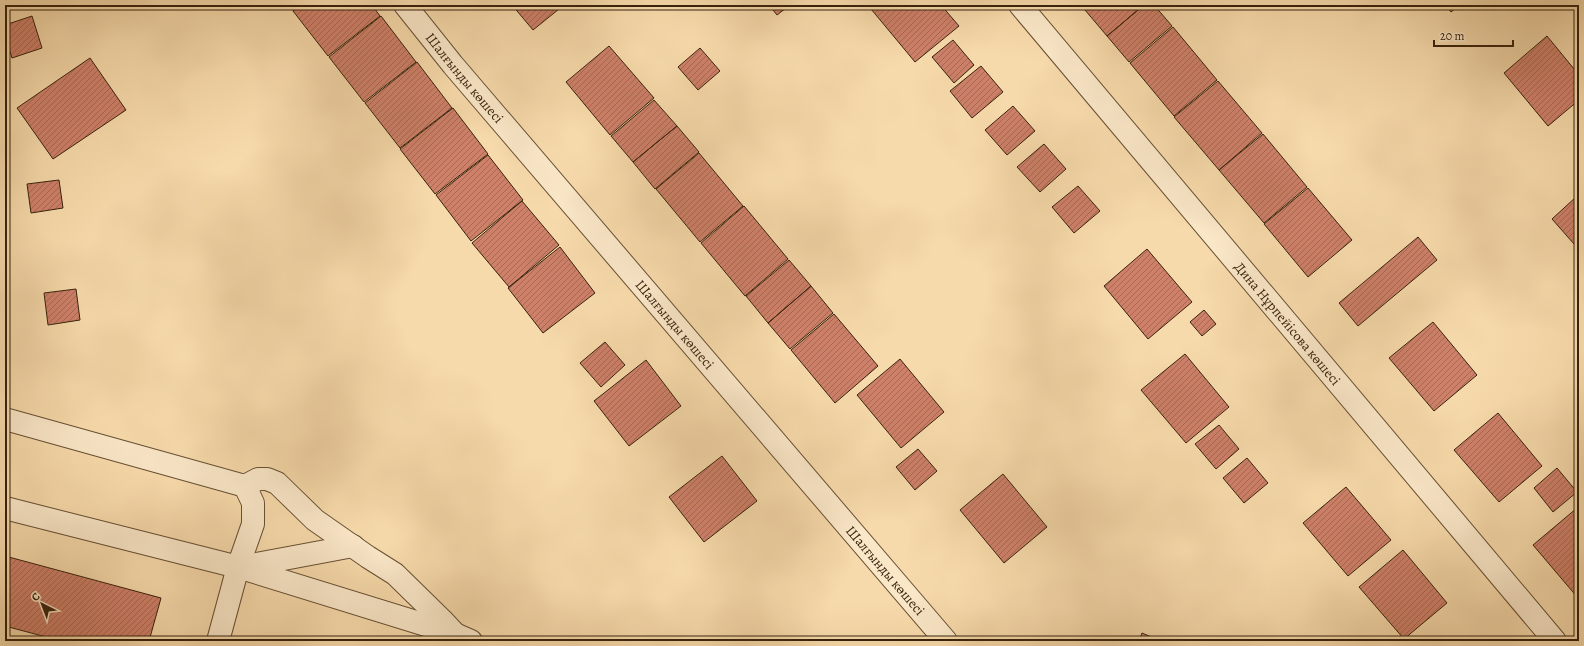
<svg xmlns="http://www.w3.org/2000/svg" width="1584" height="646" font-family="Alegreya,serif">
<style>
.building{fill:url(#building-hatch);stroke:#37220c}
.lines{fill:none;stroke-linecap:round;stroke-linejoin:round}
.minor-casing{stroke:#675034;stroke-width:24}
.minor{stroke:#fae7c8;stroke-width:22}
.labels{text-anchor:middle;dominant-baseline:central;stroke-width:3;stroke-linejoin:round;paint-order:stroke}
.street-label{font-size:14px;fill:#37220c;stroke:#fae7c8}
</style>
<defs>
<pattern id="building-hatch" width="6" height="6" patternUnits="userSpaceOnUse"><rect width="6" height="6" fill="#ce8069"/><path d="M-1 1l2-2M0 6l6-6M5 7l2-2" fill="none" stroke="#a86855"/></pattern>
</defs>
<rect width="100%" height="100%" fill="#f7daab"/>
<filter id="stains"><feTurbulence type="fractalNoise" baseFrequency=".005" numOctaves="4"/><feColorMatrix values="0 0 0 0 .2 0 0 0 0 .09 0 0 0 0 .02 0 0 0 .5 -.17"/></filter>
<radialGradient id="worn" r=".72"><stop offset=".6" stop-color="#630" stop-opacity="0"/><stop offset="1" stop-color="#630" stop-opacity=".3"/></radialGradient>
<!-- building -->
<path class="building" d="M288 5H299L292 10Z
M300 5H372L380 16 328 56 293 11Z
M512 5H564L533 30Z
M769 5H790L777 15Z
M876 5H941L959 26 915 62 871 9Z
M1081 5H1089L1084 9Z
M1090 5H1144L1107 36 1085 10Z
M1144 5H1154L1172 26 1129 62 1107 36Z
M1445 5H1460L1451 12Z
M32 16 42 48 12 58 5 36V25Z
M381 16 416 62 364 102 329 57Z
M1173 27 1217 80 1174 116 1130 63Z
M1547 36 1579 75V100L1548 126 1504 73Z
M953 40 974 65 954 83 932 57Z
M609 46 654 98 610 135 566 82Z
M700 48 720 71 698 90 678 67Z
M90 58 126 110 53 159 17 108Z
M417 62 452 108 400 148 365 103Z
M981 66 1003 92 972 118 950 91Z
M1218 81 1262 133 1219 170 1174 117Z
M654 100 677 126 633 162 611 136Z
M1013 106 1035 131 1007 155 985 130Z
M453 108 488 154 435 194 400 149Z
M677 126 699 152 655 189 633 162Z
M1263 134 1307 187 1264 223 1219 170Z
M1044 144 1066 169 1040 192 1017 167Z
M699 153 743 206 700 242 656 189Z
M488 155 523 200 471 241 436 195Z
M59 180 63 208 31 213 27 184Z
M1078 186 1100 211 1074 233 1052 207Z
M1308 188 1352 240 1308 277 1264 224Z
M1576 197 1579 200V239L1574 244 1552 219Z
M522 201 559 245 509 287 472 243Z
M744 206 788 259 745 296 701 243Z
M1418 237 1437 260 1358 326 1339 303Z
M560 247 595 293 543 333 508 288Z
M1147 249 1192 302 1148 339 1104 286Z
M789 260 811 286 768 323 746 296Z
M811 286 833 313 790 349 768 323Z
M76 289 80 320 48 325 44 293Z
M1204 310 1216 324 1202 336 1190 322Z
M834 314 878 366 835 403 791 350Z
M1433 322 1477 375 1434 411 1389 358Z
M605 342 625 365 601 387 580 363Z
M1185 354 1229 407 1186 443 1141 390Z
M900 359 944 412 901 448 857 395Z
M646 360 681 406 629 446 594 401Z
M1498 413 1542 466 1499 502 1454 450Z
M1219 425 1239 449 1216 469 1195 444Z
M918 449 937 471 915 490 896 467Z
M722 456 757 501 704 542 669 497Z
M1247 458 1268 483 1244 503 1223 478Z
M1557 468 1577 492 1553 512 1534 488Z
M1003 474 1047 527 1004 563 960 510Z
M1346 487 1391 540 1348 576 1303 523Z
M1577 508 1579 511V597L1578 598 1533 545Z
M1403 550 1447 603 1404 639 1359 587Z
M5 556 161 598 149 641H61L5 626Z
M1142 633 1161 641H1139Z"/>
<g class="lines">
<defs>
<g id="minor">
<path id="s1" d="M405 5 453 65 946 641"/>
<path id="s2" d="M1020 5 1555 641"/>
<path d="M5 419 245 486 258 479H267L277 483 315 520 368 557 395 574 442 620 455 634"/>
<path d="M5 508 238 567 455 634 471 641"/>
<path d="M241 567 353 546"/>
<path d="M218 641 238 567 253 524V503L245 486"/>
</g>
</defs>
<!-- minor casing -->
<use href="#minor" class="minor-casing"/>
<!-- minor -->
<use href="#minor" class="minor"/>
</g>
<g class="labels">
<!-- street labels -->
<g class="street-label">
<text stroke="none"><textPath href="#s1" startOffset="94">Шалғынды көшесі</textPath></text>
<text stroke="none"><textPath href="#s2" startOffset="416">Дина Нұрпейісова көшесі</textPath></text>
<text stroke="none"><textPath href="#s1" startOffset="418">Шалғынды көшесі</textPath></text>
<text stroke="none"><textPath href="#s1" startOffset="742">Шалғынды көшесі</textPath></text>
</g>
</g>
<!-- margin -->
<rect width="1584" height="646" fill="none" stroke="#f7daab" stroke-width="20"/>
<rect x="6" y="6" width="1572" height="634" fill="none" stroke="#37220c" stroke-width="2"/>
<rect x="10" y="10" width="1564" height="626" fill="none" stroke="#37220c"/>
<!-- north arrow -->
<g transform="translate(42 604) rotate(318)" stroke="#fae7c8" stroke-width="3" paint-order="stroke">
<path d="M0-3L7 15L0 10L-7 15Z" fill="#37220c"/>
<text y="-6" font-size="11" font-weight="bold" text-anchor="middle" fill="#37220c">С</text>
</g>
<!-- scale -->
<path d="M1434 40v6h79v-6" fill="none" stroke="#37220c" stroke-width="2"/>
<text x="1440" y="40" font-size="12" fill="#37220c" stroke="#fae7c8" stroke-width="3" paint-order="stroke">20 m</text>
<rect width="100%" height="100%" filter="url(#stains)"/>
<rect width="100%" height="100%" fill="url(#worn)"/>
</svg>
